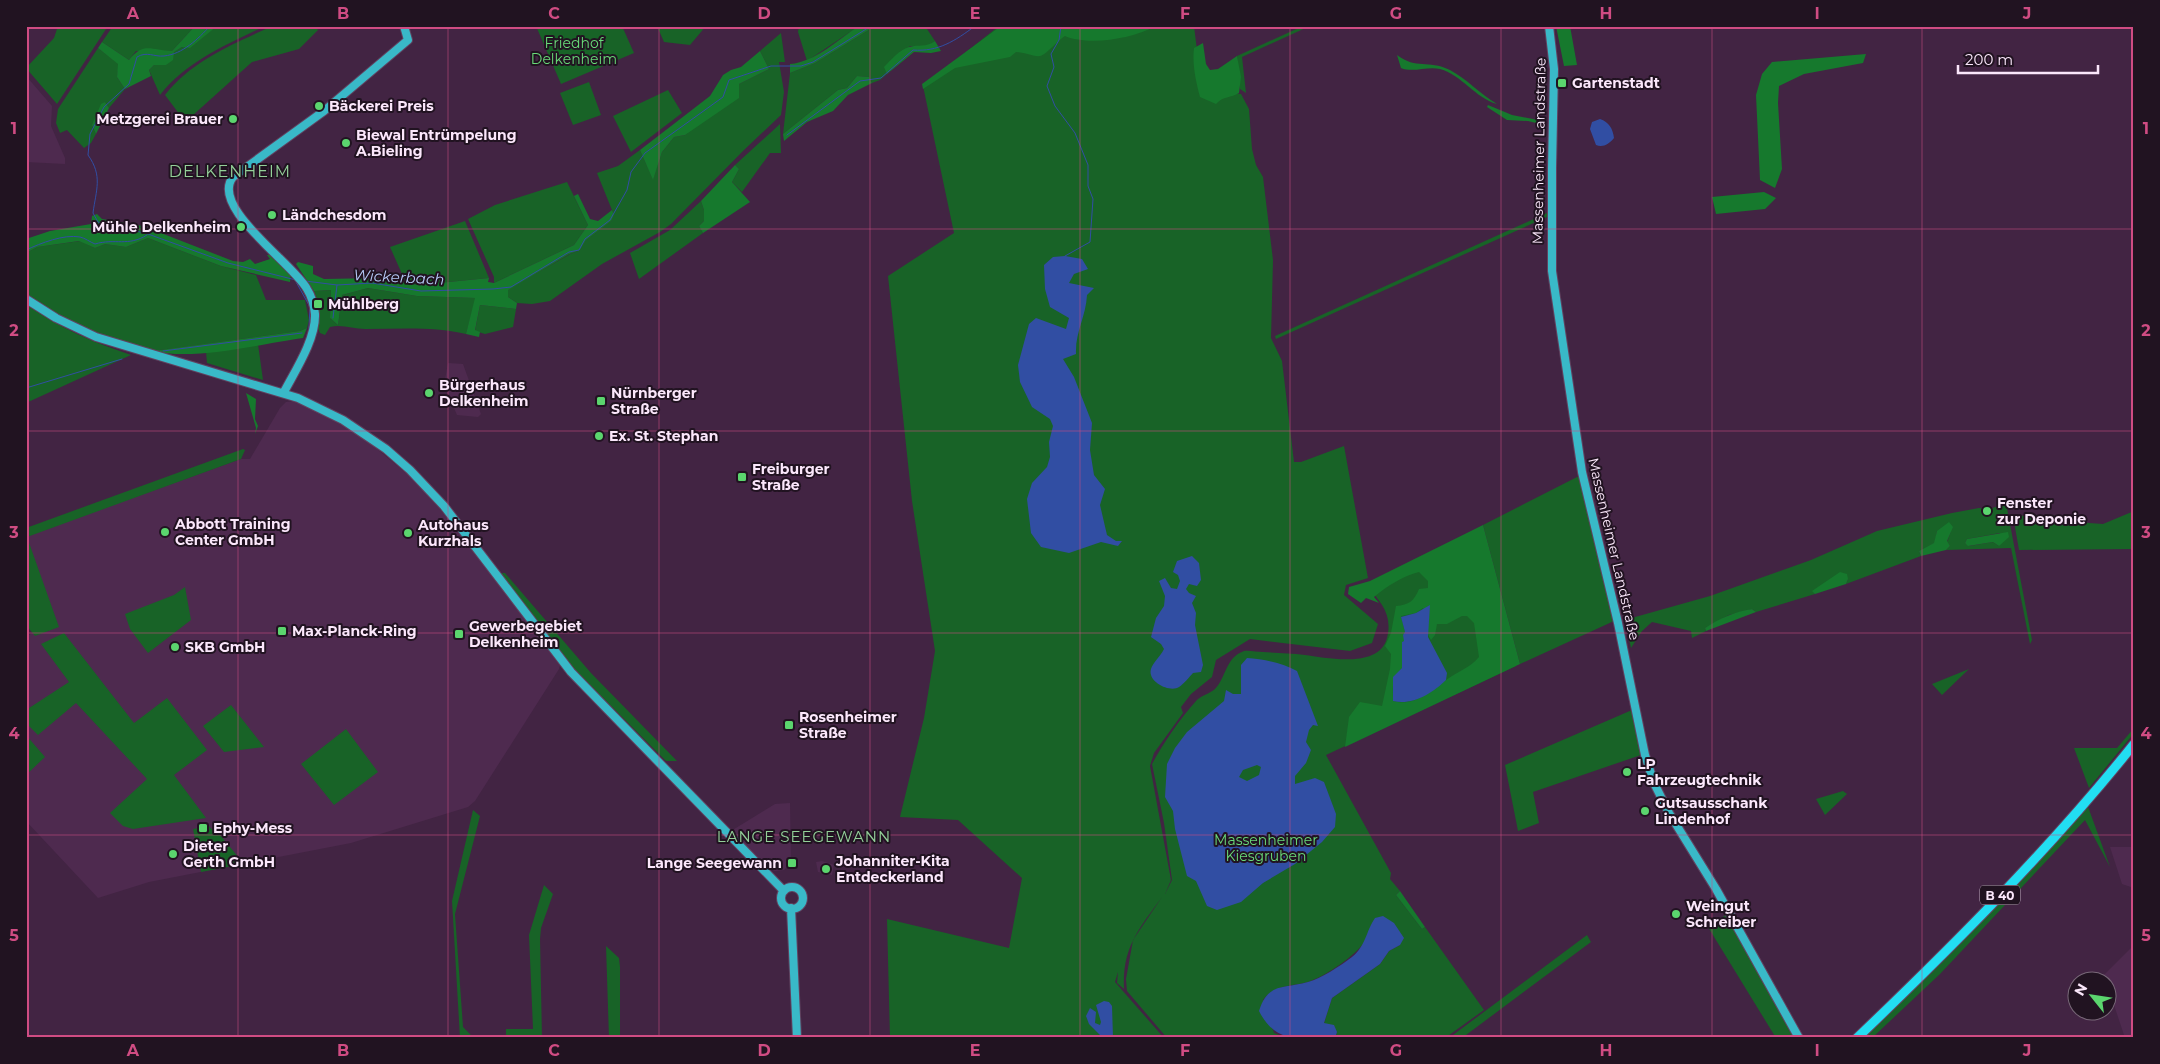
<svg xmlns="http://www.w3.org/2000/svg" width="2160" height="1064" font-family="Montserrat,sans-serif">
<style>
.built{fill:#4e2a4f}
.green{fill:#186327;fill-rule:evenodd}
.forest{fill:#16792d;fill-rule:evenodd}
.water{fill:#314ea3;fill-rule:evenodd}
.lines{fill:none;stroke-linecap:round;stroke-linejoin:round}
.stream{stroke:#314ea3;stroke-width:1}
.secondary-casing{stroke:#604360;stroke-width:10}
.primary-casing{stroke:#604360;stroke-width:11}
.secondary{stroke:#39b9c8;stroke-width:8}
.primary{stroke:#22def2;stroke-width:9}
.grid{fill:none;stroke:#d04c83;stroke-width:1;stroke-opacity:0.55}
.poi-dot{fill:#5bd56e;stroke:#211321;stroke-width:2}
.labels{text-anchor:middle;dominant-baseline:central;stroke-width:4;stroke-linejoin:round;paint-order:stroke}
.shield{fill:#211321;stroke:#baa7ba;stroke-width:1}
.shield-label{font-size:12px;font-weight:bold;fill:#fbe7fb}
.park-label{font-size:14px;fill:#69db79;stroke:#211321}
.poi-label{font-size:14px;font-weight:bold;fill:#fbe7fb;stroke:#211321;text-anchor:start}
.street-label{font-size:14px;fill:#fbe7fb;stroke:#211321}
.water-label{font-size:15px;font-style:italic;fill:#b5c9f7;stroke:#211321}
.neighbourhood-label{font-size:15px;letter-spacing:1px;fill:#94d199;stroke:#211321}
.quarter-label{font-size:16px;letter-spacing:1px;fill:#94d199;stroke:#211321}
.neatline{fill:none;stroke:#d04c83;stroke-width:2}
.grid-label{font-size:16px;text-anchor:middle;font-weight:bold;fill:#d04c83}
</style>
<rect width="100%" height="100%" fill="#422443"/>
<!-- built -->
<path class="built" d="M26 76 52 106 51 126 65 158V164L26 162Z
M448 363 463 364 481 414 478 417 457 415 444 385Z
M295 401 324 414 365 439 412 478 453 523 560 665 559 669 475 801 468 807 351 843 149 882 98 898 26 821V636L33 633 26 625V536L241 459H250L280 408 286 402Z
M790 803 791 863 784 870 775 871 770 869 731 831 775 804Z
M2110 847H2134V888L2122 884Z
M822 861 834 865 832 875 818 872 816 862Z
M2134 945V1038H2125L2104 975Z"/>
<!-- green -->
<path class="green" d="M58 26H108L57 104 26 68 54 38Z
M113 26H195L172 51H136L129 60 102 42Z
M217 26H265C226 45 187 61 160 95L149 70 154 65H166L174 52Z
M272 26H315L318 30 299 49 252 62 192 116 183 119 165 95C192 60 234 44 272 26Z
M536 26H622L634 53 561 84Z
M657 26H706L690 45 664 42Z
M799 26H859L807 61 798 32Z
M875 26H930L927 29 935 41 927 47 910 46 885 67 887 74 880 80 872 83 869 77 857 76 847 88 838 90 783 134 790 73 815 63Z
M999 26H1194L1197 50 1220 92 1241 94 1249 109 1252 149 1256 165 1263 177 1273 260 1271 338 1282 361 1294 462H1301L1344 446 1368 578 1346 585 1344 595 1378 624 1372 643 1350 651 1250 639 1216 660 1212 677 1191 694 1181 707 1183 713 1154 753 1150 766 1171 880 1165 894 1172 880 1164 823 1152 764C1164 742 1179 720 1196 701 1200 696 1209 694 1215 689 1227 676 1225 658 1244 651 1249 650 1257 652 1263 652 1277 653 1291 653 1305 655 1327 658 1379 669 1387 638 1393 615 1381 602 1366 585L1482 526 1516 666 1326 755 1391 873 1390 879 1400 891 1396 895 1422 929 1425 927 1484 1010 1445 1038H1335L1337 1032 1324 1023 1332 998 1380 964 1389 951 1400 945 1367 939C1355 956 1328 975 1308 982 1291 987 1275 984 1263 1000L1274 1033 1287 1038H1167L1127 991 1126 979 1133 940 1162 897C1139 929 1122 947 1124 989L1117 983 1118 972 1115 982 1164 1038H890L887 919 1009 948 1022 878 958 820 900 817 924 718 935 651 912 501 888 276 954 233 923 86Z
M1303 26H1310L1242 57 1246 93 1240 89 1237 56Z
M781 33 785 62H779L784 92 781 115 744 150 671 224 660 232 602 264 550 301 532 304 517 303 508 297 507 290 570 254 580 250 586 240 611 221 614 215 597 173 618 166 640 150 653 179 662 152 674 137 685 135 739 84 769 69 760 51Z
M98 48 119 64 117 77 125 89 109 108 105 102 92 125 96 134 91 143 84 148 67 130 60 133 56 123 58 109Z
M589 82 601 115 573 125 560 93Z
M668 90 682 113 631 152 613 116Z
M780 124 781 153H770L742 192 732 182 739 169 735 165Z
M567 182 588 225 574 245 494 283V277L468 219 495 205Z
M701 201 704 210V221L699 226 703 233 639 279 630 253 670 230Z
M1547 213V217L1276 339 1275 336Z
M465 221 489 278 418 285 406 283 390 247Z
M148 238 221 266 256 275 266 300H305L309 320 307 328 300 331 153 351 104 336 77 325 55 313 26 294V253L37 247 80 241 95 248 105 244 126 247Z
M368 288 417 296 476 298 466 334C432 326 399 329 365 329 353 329 342 324 330 327L325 335 320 333 318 328 319 306 314 291 331 290 330 318 338 325 342 295Z
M26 304C59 328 93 342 131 355L26 403Z
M480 305 516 309 513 327 485 334 475 331Z
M258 344 263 380 207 363 206 352Z
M243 449 245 450 241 459 27 537 59 627 35 636 26 625V528Z
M1579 476 1614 621 1520 664 1483 525Z
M2006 503 2032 640 2030 644 2011 548 1946 550 1950 546 1947 542 1951 531H1937L1935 543 1919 551 1921 556 1846 584 1848 579 1813 591 1815 594 1756 612 1752 609 1729 615 1705 628 1706 631 1692 638 1691 631 1652 622 1642 631 1631 648 1625 620 1628 619 1710 596 1811 560 1877 531 1952 513 1979 508 1990 509ZM2000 533 1999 546 1993 542 1969 546 1965 543 1967 539Z
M2134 511V549L2019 550 2013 516 2051 515 2089 523 2103 524Z
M500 573H505L591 673 677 761H666L577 672 559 651Z
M185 587 191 620 148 653 130 629 125 614 174 595Z
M64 633 134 723 167 698 207 750 174 775 206 818 133 829 123 826 110 813 147 779 76 703 38 735 26 723V710L69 682 41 644Z
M1969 669 1942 695 1932 684Z
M231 705 264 747 224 752 203 726Z
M1632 710 1641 755 1533 792 1539 823 1518 831 1505 765Z
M2134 728V733L2089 788 2074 748H2117Z
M346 729 378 772 334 805 301 764Z
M26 735 45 757 26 775Z
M1843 791 1847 794 1825 815 1816 799Z
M2087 804 2110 867 2085 820 1940 974 1872 1038H1861C1941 963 2015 885 2087 804Z
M473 810 480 816 455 914 463 1027 474 1038H460L452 901Z
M209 826 214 832 216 830 244 864 201 872 193 829Z
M544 885 553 894 541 928 540 939 542 1038H506V1029H533L529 935Z
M1727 914 1794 1038H1776L1708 927Z
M1587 935 1591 942 1462 1038H1449Z
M606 946 619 958 620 967V1038H609Z"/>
<!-- forest -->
<path class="forest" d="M195 26H217L190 48 182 47 174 52 173 60 166 65H154L149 70 151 76 125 89 117 77 118 64 98 48 102 42 129 60C144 41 152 51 172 51Z
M859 26H875L815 63 790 73V64C816 62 838 39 859 26Z
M1001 26H1155C1133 39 1088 46 1065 36 1057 41 1046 55 1040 56 1034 57 1024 52 1016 52L1010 57 955 68 923 89 922 84Z
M1556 26H1570L1577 65 1564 66Z
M935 41 941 51 931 53 914 52 887 74 884 67C891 60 899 50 909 47 919 44 925 48 935 41Z
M1203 43 1206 64 1210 70 1218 69 1237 56 1241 77 1239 93C1231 98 1223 96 1216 104L1200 97C1196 82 1192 64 1194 48Z
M760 51 769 69 739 84V98L685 135 674 137 662 152 653 180 640 150 710 96 723 75 731 70 741 67Z
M1866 54 1863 63 1804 74 1779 86 1778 103 1782 169 1775 188 1760 180 1756 95 1762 74 1772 62Z
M1397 55C1417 70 1427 59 1450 70 1467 79 1480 94 1497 104 1475 98 1462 75 1440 69 1427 66 1413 73 1401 68Z
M857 76 869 77 872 83 848 95 833 111 807 122 784 141 783 134 838 90 847 88Z
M105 102 109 108 96 134 92 125 101 104Z
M1488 105 1512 115 1543 121 1544 125 1528 121 1507 120 1487 107Z
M735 165 739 169 732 182 750 202 703 233 699 226 704 221V210L701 201Z
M1764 192 1776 198 1765 209 1716 214 1712 197Z
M578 194 590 219 598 221 612 210 614 215 611 221 586 240 580 250 569 254 508 290V297L517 303 516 309 480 305 475 330 480 332 479 337 466 334 475 298 417 296 368 288 342 295 338 325 330 318 331 290 314 291 296 264 298 262 313 266V274L324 279 377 278 418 285 489 278 488 282 494 283 574 245 588 225 574 196Z
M97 214 102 219 143 226 233 261 243 262 250 259 255 264 270 259 267 255 272 254 291 274 290 282 221 266 148 238 126 247 105 244 95 248 79 241 37 247 26 253V239L50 231 91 224 92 216Z
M307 328 303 338C260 344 194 361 153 351L300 331Z
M246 393 256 399 255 419 258 426 255 434 256 428Z
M1949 522 1953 527 1947 541 1950 546 1946 550 1921 556 1919 551 1934 543 1937 531Z
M1483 525 1520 664 1345 747 1349 717 1360 702 1382 706 1390 669 1391 654 1385 646 1391 633 1396 606C1409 605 1414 601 1419 589L1428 588V581L1419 572C1403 576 1387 586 1374 597L1379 603 1366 598 1361 603 1348 594 1349 587 1370 581ZM1423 608C1429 619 1424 631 1431 640L1435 635 1437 624H1447L1462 616H1467L1474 623 1479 657C1470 668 1458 671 1446 680 1430 691 1415 707 1393 701 1393 683 1391 683 1402 668V642L1405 641V632L1401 616 1416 613Z
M2008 532 2009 537 1999 546 1993 542 1968 546 1965 543 1967 539Z
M1840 572 1847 574 1848 579 1846 584 1815 594 1812 591Z
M1752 609 1756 612 1706 631 1705 628C1720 618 1734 612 1752 609Z
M1400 891 1425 927 1422 929 1396 895Z"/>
<!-- water -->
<path class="water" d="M1600 119C1609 122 1613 129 1614 138 1609 144 1603 148 1596 145L1590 129 1592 122Z
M1065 256 1082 259 1088 269 1074 274 1069 283 1094 288 1087 295C1086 317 1075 332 1076 354L1063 359 1074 377 1092 423 1090 450 1094 475 1105 489 1100 505 1107 535 1116 541H1122L1118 546 1101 542 1069 553 1041 547 1031 533 1027 499 1032 483 1047 467 1050 457 1049 442 1053 426 1050 419 1032 407 1020 382 1018 365 1029 324 1036 318 1066 329 1069 318 1050 307 1045 289 1044 265 1053 257Z
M1192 556 1199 563 1201 580 1197 586 1189 584 1186 589 1189 593 1196 596 1192 603 1196 613 1195 625 1203 665 1201 672 1193 673C1189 677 1184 684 1179 687 1170 693 1147 682 1151 669 1153 662 1161 656 1164 649L1161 644 1151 637 1156 618 1164 606 1165 596 1159 581 1165 578 1171 588 1177 589 1180 581 1178 575 1173 572 1177 561Z
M1430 605 1428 637 1447 673 1446 680C1433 693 1412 706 1393 701V677L1402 668V642L1404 641 1403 635 1405 632 1401 617 1416 613Z
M1247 658C1263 659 1283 663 1297 671L1318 726 1313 725 1309 730 1306 742 1311 750 1306 763 1295 776V784L1315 778 1324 782 1336 814 1335 827 1322 842 1295 864 1263 883 1241 902 1217 910 1207 906 1196 881 1187 876 1175 829 1173 811 1165 797 1167 764 1175 748 1187 732 1224 701 1226 690 1233 694H1241V665ZM1257 765 1261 767 1259 775 1247 781 1239 777 1243 770Z
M1383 916 1394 923 1404 938 1400 945 1389 951 1380 964 1332 998 1324 1023 1334 1025 1337 1032 1335 1038C1302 1038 1277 1046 1259 1011 1268 982 1284 989 1308 982 1322 978 1340 966 1352 957 1366 946 1366 931 1375 918Z
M1104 1001 1109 1002 1112 1006 1113 1038H1103L1089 1024 1086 1016 1090 1008 1096 1012 1095 1023 1100 1025 1101 1022 1096 1005Z"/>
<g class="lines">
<!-- stream -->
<path class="stream" d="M210 26C198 39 183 54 164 56 154 57 147 51 137 57L129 84 104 107 90 134 88 155C103 176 96 190 93 213L98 222 115 229H128L148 234 228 263 296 280
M1061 26 1059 40 1051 54 1054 67 1047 86 1055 106 1075 133 1088 165V186L1093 199 1090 242 1065 256
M787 135 860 81 881 78 913 50C938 52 955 41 975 26
M26 250C41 243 64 234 80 237 85 238 90 242 95 244 115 238 128 247 147 235
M295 280 310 307 309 328
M305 281 337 285 372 283 421 291 493 289 511 287 569 252 579 250 585 239 610 220 627 190 631 172 645 153 723 97 729 80 771 66H801L813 62 871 26
M333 318 337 285
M163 351 302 333
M26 388 122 359"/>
<defs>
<path id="secondary" d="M1549 26 1554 69 1552 168V271L1582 472 1618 623 1645 755 1654 783 1669 813 1716 889 1799 1038
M26 299 56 318 96 337 298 398 343 420 386 449 410 470 444 506 571 672 784 891
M284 392C295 371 316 339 315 314 314 305 312 297 307 289 294 264 209 207 233 177L324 111 408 40 404 26
M781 898a11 11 0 1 1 22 0a11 11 0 1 1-22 0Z
M791 908 797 1038"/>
<path id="primary" d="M1857 1038C1954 945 2050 849 2134 744"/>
</defs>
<!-- secondary casing -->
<use href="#secondary" class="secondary-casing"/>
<!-- primary casing -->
<use href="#primary" class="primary-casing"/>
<!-- secondary -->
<use href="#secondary" class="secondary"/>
<!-- primary -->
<use href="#primary" class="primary"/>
</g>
<!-- grid -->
<path class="grid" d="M238 26V1038M448 26V1038M659 26V1038M870 26V1038M1080 26V1038M1290 26V1038M1501 26V1038M1712 26V1038M1922 26V1038M26 229H2134M26 431H2134M26 633H2134M26 835H2134"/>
<!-- markers -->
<g class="poi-dot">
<rect x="1557" y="78" width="10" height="10" rx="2.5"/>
<circle cx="319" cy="106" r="5"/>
<circle cx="233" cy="119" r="5"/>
<circle cx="346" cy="143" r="5"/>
<circle cx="272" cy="215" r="5"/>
<circle cx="241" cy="227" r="5"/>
<rect x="313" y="299" width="10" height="10" rx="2.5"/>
<circle cx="429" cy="393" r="5"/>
<rect x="596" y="396" width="10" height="10" rx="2.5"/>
<circle cx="599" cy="436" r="5"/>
<rect x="737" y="472" width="10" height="10" rx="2.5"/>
<circle cx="1987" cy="511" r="5"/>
<circle cx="165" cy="532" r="5"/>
<circle cx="408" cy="533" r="5"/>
<rect x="277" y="626" width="10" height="10" rx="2.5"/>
<rect x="454" y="629" width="10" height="10" rx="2.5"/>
<circle cx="175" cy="647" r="5"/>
<rect x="784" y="720" width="10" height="10" rx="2.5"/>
<circle cx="1627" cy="772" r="5"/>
<circle cx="1645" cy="811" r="5"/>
<rect x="198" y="823" width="10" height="10" rx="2.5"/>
<circle cx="173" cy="854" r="5"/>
<rect x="787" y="858" width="10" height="10" rx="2.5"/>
<circle cx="826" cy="869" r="5"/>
<circle cx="1676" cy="914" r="5"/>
</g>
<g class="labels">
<!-- shield labels -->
<rect class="shield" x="1980" y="885.5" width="40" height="19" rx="4"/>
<g class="shield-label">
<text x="2000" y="895">B 40</text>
</g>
<!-- park labels -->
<g class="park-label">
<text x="574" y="43">Friedhof<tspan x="574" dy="16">Delkenheim</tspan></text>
<text x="1266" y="840">Massenheimer<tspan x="1266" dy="16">Kiesgruben</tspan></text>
</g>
<!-- poi labels -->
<g class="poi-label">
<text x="1572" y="83">Gartenstadt</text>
<text x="329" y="106">Bäckerei Preis</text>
<text x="223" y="119" text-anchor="end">Metzgerei Brauer</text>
<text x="356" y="135">Biewal Entrümpelung<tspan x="356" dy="16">A.Bieling</tspan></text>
<text x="282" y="215">Ländchesdom</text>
<text x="231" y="227" text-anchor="end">Mühle Delkenheim</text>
<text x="328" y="304">Mühlberg</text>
<text x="439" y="385">Bürgerhaus<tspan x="439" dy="16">Delkenheim</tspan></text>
<text x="611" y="393">Nürnberger<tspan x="611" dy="16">Straße</tspan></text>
<text x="609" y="436">Ex. St. Stephan</text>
<text x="752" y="469">Freiburger<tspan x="752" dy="16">Straße</tspan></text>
<text x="1997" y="503">Fenster<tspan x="1997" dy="16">zur Deponie</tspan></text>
<text x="175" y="524">Abbott Training<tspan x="175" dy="16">Center GmbH</tspan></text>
<text x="418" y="525">Autohaus<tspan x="418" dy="16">Kurzhals</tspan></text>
<text x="469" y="626">Gewerbegebiet<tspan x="469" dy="16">Delkenheim</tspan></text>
<text x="292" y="631">Max-Planck-Ring</text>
<text x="185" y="647">SKB GmbH</text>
<text x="799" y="717">Rosenheimer<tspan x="799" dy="16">Straße</tspan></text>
<text x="1637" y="764">LP<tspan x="1637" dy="16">Fahrzeugtechnik</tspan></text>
<text x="1655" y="803">Gutsausschank<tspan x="1655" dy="16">Lindenhof</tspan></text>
<text x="213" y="828">Ephy-Mess</text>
<text x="183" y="846">Dieter<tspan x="183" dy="16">Gerth GmbH</tspan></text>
<text x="836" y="861">Johanniter-Kita<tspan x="836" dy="16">Entdeckerland</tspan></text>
<text x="782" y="863" text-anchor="end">Lange Seegewann</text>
<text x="1686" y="906">Weingut<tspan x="1686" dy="16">Schreiber</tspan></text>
</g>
<!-- street labels -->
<g class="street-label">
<text transform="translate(1539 151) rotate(-89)">Massenheimer Landstraße</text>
<text transform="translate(1614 549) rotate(77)">Massenheimer Landstraße</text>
</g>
<!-- water labels -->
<g class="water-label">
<text transform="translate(399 277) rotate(3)">Wickerbach</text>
</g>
<!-- neighbourhood labels -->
<g class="neighbourhood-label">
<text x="804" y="836">LANGE SEEGEWANN</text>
</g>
<!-- quarter labels -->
<g class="quarter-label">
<text x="230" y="171">DELKENHEIM</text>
</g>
</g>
<!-- border -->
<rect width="2160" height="1064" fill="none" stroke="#211321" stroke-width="55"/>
<!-- north arrow -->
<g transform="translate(2092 996) rotate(300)"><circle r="24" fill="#211321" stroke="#786878"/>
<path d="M0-4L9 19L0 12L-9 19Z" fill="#5bd56e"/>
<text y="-8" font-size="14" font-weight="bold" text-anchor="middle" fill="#fbe7fb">N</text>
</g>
<!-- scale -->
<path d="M1958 65v8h140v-8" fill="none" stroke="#fbe7fb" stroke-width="2.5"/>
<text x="1965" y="65" font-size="15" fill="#fbe7fb" stroke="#211321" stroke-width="4" paint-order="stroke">200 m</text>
<rect x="28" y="28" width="2104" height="1008" class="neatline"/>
<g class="grid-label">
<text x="133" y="19">A</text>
<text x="343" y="19">B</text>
<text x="554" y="19">C</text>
<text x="764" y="19">D</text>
<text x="975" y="19">E</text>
<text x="1185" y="19">F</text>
<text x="1396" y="19">G</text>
<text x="1606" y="19">H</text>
<text x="1817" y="19">I</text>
<text x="2027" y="19">J</text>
<text x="14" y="134">1</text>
<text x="2146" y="134">1</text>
<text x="14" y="336">2</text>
<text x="2146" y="336">2</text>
<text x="14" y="538">3</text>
<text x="2146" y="538">3</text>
<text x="14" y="739">4</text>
<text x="2146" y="739">4</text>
<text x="14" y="941">5</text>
<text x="2146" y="941">5</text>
<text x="133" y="1056">A</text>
<text x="343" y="1056">B</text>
<text x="554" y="1056">C</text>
<text x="764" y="1056">D</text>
<text x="975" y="1056">E</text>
<text x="1185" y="1056">F</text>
<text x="1396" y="1056">G</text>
<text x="1606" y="1056">H</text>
<text x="1817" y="1056">I</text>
<text x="2027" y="1056">J</text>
</g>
</svg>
